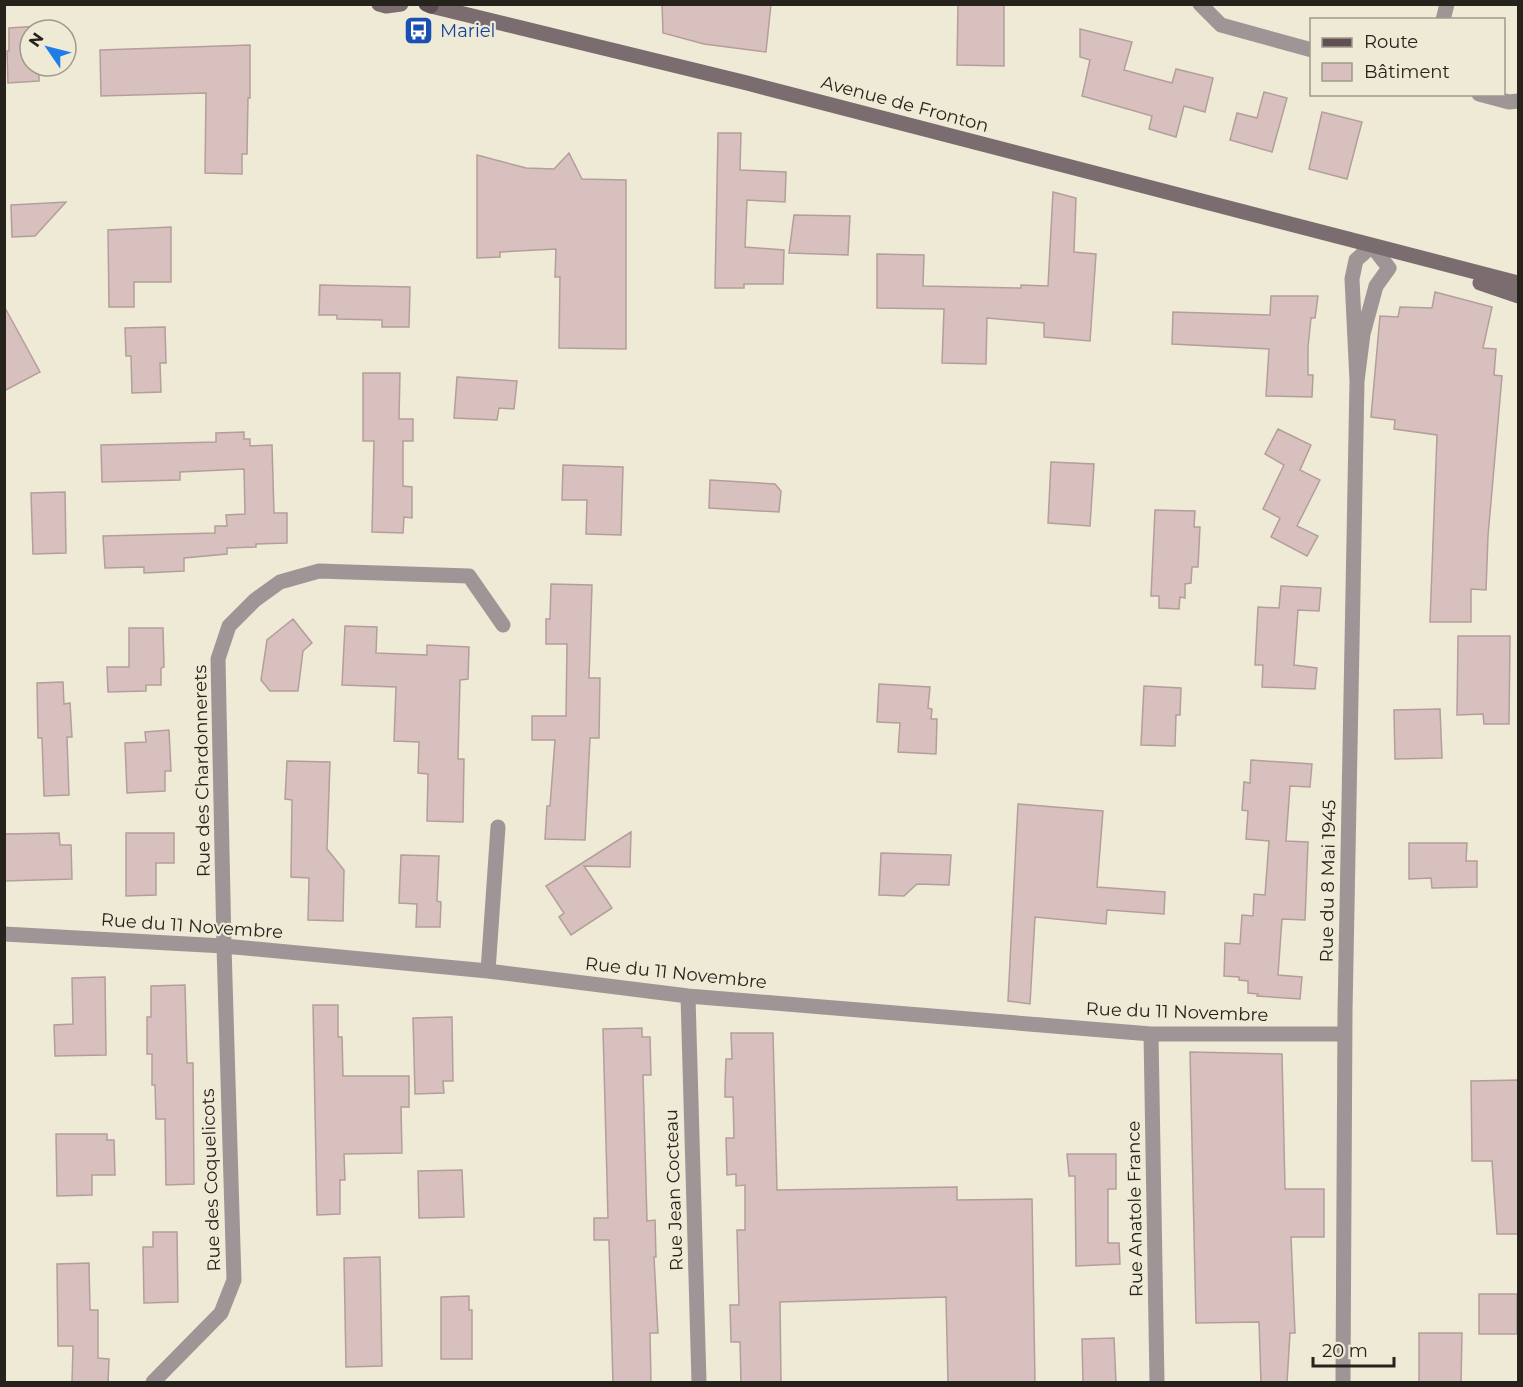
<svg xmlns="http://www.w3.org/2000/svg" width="1523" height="1387" font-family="Montserrat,sans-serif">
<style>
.building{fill:#d7c0bd;stroke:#b49e9b;stroke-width:1.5}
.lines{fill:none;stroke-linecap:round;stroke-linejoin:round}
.street{stroke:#9f9596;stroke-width:15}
.secondary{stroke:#7b6d6f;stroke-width:15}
.primary{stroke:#615053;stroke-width:15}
.labels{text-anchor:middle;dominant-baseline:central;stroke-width:4.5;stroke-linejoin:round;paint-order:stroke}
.transit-label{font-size:18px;fill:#164399;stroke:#eeead6;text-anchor:start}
.street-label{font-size:18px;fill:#25231c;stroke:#eeead6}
</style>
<rect width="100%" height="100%" fill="#eeead6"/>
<!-- building -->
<path class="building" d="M662 4H771L766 52 704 44 663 33Z
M958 4H1004V66L957 65Z
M39 26V30H30V66H39V81L8 83 7 51H9V28Z
M1080 29 1132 42 1124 70 1172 83 1176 69 1213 78 1205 112 1184 106 1176 137 1149 129 1152 116 1082 96 1090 60 1080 57Z
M250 45V98H248L247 154H242V174L205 173 206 93 101 96 100 50Z
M1264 92 1287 98 1272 152 1230 140 1237 113 1257 118Z
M1322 112 1362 122 1347 179 1309 169Z
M718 133H741L740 170 786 172 785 202 747 200 745 247 784 250 783 284H744V288H715Z
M569 153 582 179 626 180V349L559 348 560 277H555L556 249 500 252V257L477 258V155L526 168 554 169Z
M1053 192 1076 198 1074 252 1096 254 1090 341 1044 337V323L987 318 986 364 942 363 944 309 877 308V254L924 255 923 286 1021 288V285L1048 286Z
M66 202 35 236 12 237 11 205Z
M794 215 850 216 848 255 789 253Z
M171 227V282H134V307H109L108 230Z
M320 285 410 287 409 327H382V320L337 319V315H319Z
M1435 292 1492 307 1483 348 1496 349 1494 375 1502 376 1488 536 1486 590 1471 589V622H1430L1437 435 1394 429 1395 420 1371 417 1380 316 1398 317 1400 307 1432 308Z
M1271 296H1318L1315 318H1311L1308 347V375H1313L1312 397 1266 396 1269 349 1172 344 1173 312 1270 315Z
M4 306 40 372 4 391Z
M165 327 166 363H160L161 392 132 393 131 356H126L125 328Z
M363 373H400L399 419H413V441H403V486L412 487V518L404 517 403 533 372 532 374 441H363Z
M457 377 517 381 514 409 499 408 497 420 454 418Z
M1278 429 1311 445 1300 470 1320 480 1297 526 1318 536 1307 556 1271 537 1280 518 1263 509 1284 465 1265 454Z
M244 432V439H250V446L272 445 274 513H287V543L256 544V547L227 548V554L184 558V571L144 573V567L105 568 103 536 215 533V526H227L226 515 245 514 244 469 180 472V480L102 482 101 445 216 442V433Z
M1051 462 1094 464 1090 526 1048 523Z
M563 465 623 467 621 535 586 534 587 500H562Z
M710 480 775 484 781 491 779 512 709 508Z
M65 492 66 553 33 554 31 493Z
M1155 510 1195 511 1194 527H1200L1198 567H1192L1191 583 1185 584V598L1180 597 1179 609 1159 608V596H1151Z
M551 584 592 585 589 678H600L599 738H590L585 840 545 839 547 806H550L555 740H532V716H566L567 644H546V619H550Z
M1281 586 1321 588 1319 611 1298 610 1294 665 1317 668 1315 689 1262 687 1263 665H1255L1258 607 1279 608Z
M293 619 312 643 303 651 298 691H270L261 680 267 640Z
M345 626 377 627 376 653 427 655V645L469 647 468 679 460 680 458 759H464L463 822 427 821 428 774 418 773 419 742 394 741 396 687 342 685Z
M129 628H163L164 667 161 668V685H146V691L108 692 107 667H129Z
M1458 636H1510L1509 724H1484L1483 714 1457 715Z
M63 682 64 704 70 703 72 737H67L69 795 44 796 42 738H38L37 683Z
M879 684 930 687 928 708 932 709 931 719H937L936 754 898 752 900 723 877 722Z
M1144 686 1181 688 1180 715H1176L1175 746 1141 745Z
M1440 709 1442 758 1395 759 1394 710Z
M169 730 171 771H165V791L127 793 125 743 146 742 145 732Z
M1251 760 1312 764 1310 787 1290 786 1286 841 1308 842 1305 920 1282 919 1278 975 1302 977 1300 999 1257 996 1258 994 1248 993V981L1239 980V977L1224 976 1225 943 1240 944 1242 915 1253 916 1254 894 1265 895 1269 841 1246 839 1248 811 1242 810 1244 782 1250 783Z
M287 761 330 762 327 849 344 870 343 921 308 920 309 878 291 877 292 800 285 799Z
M1018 804 1103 811 1097 887 1165 892 1164 914 1107 910 1106 924 1035 917 1030 1004 1008 1001Z
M631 832 630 867 584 866 612 908 571 935 559 917 564 913 546 886Z
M59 833 60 845H71L72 879 4 881V834Z
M126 833H174V863H156V895L126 896Z
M1409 843H1467L1466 861H1477V887L1432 888 1431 878 1409 879Z
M881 853 951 855 949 885 917 884 904 896 879 895Z
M401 855 439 856 437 901 441 902 440 927H416L417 904 399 903Z
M105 977 106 1055 55 1056 54 1025 73 1024 72 978Z
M185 985 187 1063H193L194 1184 166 1185 165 1119H156L155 1085H152V1054H147V1017H151V986Z
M313 1005H338V1037H342L343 1076H409V1107H401L402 1153 344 1154 345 1180H340V1214L317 1215Z
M452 1017 453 1081H443L444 1093 415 1094 413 1018Z
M642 1028V1037H650L651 1075H643L647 1221 655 1220 656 1257H654L658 1333H650L651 1383H613L609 1240H594V1218H608L603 1029Z
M731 1033H773L777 1190 957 1187V1200L1032 1199 1035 1383H948L946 1297 780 1302 781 1383H741L740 1342H731L730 1305H739L737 1230H745V1185L736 1186V1174L727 1175 726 1138H734L733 1097H725V1085L726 1059H732Z
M1190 1052 1282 1054 1285 1189H1324V1237H1291L1295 1333H1290L1287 1383H1261L1259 1322 1196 1323Z
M1518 1080V1234H1497L1492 1161H1472L1471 1081Z
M56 1134H107V1140H114L115 1175H92V1195L57 1196Z
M1067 1154H1116V1189H1108V1243H1119L1120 1264 1076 1266 1075 1176H1069Z
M462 1170 464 1217 419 1218 418 1171Z
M153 1232H177L178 1302 144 1303 143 1247H153Z
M380 1257 382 1366 346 1367 344 1258Z
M89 1263 90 1310H98V1358L109 1359 108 1383H72L73 1346H58L57 1264Z
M1479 1294H1517V1334H1479Z
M469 1296V1310H472V1359H441V1297Z
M1419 1333H1462L1461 1383H1419Z
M1114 1338 1116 1383H1083L1082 1339Z"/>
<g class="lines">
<!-- street -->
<path class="street" d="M1200 4 1221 25 1312 50
M1443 20 1447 4
M1479 94 1509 102 1518 101
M4 934 224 946 488 971 688 996 1151 1034H1345
M488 971 498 827
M688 996 699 1382
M1151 1034 1157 1382
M153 1382 221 1313 234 1280 224 946 218 659 229 626 255 600 280 582 319 571 469 576 503 625
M1343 1382 1345 1012 1357 381 1352 279 1356 260 1372 246 1389 268 1376 286 1363 334 1357 381"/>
<!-- secondary -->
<path class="secondary" d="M379 4 386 6 401 4
M431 6 747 83 1518 283
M1480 283 1518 296"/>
<!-- primary -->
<path class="primary" d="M426 4 431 6"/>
</g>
<!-- icons -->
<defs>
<symbol id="bus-square" viewBox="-11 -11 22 22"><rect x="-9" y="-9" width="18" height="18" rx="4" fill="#1a4fb4" stroke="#eeead6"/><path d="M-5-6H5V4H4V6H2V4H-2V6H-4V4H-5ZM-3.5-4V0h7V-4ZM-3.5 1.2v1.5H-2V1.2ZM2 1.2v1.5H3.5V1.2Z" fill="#fff"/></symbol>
</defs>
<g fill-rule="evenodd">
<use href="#bus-square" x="402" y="14" width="33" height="33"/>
</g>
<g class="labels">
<!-- transit labels -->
<g class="transit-label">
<text x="440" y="31">Mariel</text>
</g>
<!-- street labels -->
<g class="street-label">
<text transform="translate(905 104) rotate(15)">Avenue de Fronton</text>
<text transform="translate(202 771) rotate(-91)">Rue des Chardonnerets</text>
<text transform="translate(1328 881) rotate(-89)">Rue du 8 Mai 1945</text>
<text transform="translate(192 926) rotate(4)">Rue du 11 Novembre</text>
<text transform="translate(676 973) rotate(6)">Rue du 11 Novembre</text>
<text transform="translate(1177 1012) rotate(2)">Rue du 11 Novembre</text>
<text transform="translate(211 1180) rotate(-92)">Rue des Coquelicots</text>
<text transform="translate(674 1190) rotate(-92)">Rue Jean Cocteau</text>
<text transform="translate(1135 1209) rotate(-91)">Rue Anatole France</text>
</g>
</g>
<!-- border -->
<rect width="1523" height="1387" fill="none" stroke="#25231c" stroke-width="12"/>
<!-- legend -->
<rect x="1310" y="18" width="195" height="78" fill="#eeead6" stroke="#9e9a8c" stroke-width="1.5"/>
<rect x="1322" y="38" width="30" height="9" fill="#615053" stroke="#9e9a8c" stroke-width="1.5"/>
<text x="1364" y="48" font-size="18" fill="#25231c">Route</text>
<rect x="1322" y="63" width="30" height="18" fill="#d7c0bd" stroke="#9e9a8c" stroke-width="1.5"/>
<text x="1364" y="78" font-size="18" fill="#25231c">Bâtiment</text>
<!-- north arrow -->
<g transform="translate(48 48) rotate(305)"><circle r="28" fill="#eeead6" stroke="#9e9a8c" stroke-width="1.5"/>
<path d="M0-4.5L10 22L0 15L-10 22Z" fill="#1e7de6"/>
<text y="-9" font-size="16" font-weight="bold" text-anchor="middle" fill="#25231c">N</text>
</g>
<!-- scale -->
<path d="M1313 1357v9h81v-9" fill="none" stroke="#25231c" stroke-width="3"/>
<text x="1322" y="1357" font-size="18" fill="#25231c" stroke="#eeead6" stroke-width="4.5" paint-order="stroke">20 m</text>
</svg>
